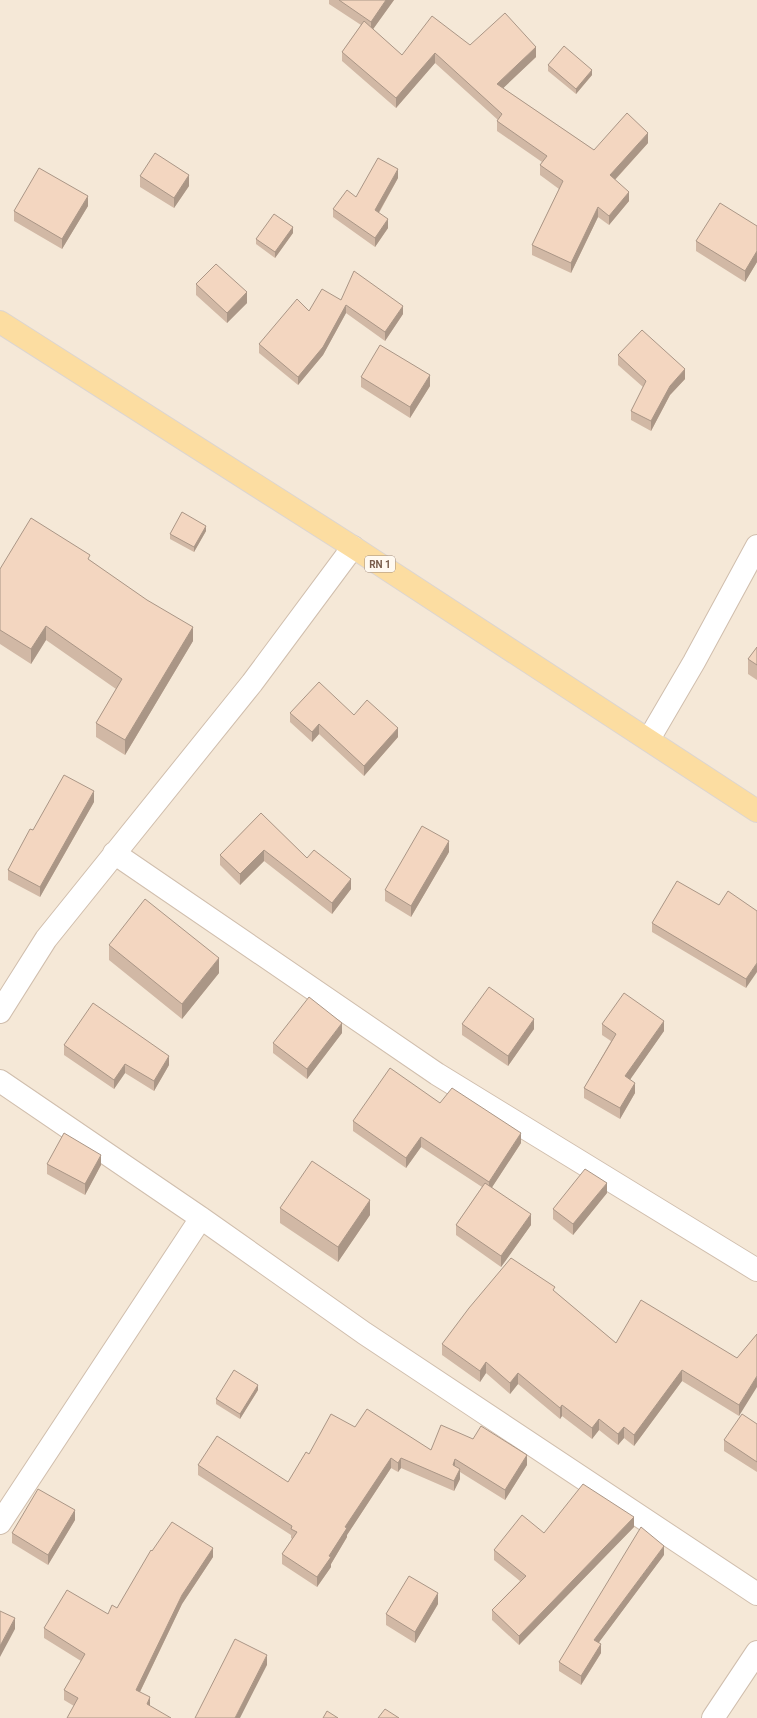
<svg xmlns="http://www.w3.org/2000/svg" width="757" height="1718" font-family="Roboto,sans-serif">
<style>
.residential{fill:#f5e8d7}
.lines{fill:none;stroke-linecap:round;stroke-linejoin:round}
.minor-casing{stroke:#d0bead;stroke-width:24}
.major-casing{stroke:#dcd5d0;stroke-width:24}
.minor{stroke:#fff;stroke-width:22}
.major{stroke:#fcdda1;stroke-width:22}
.wall{fill:#d1b8a5}
.shaded-wall{fill:#aa9686}
.building{fill:#f3d6c0;stroke:#aa9686}
.labels{text-anchor:middle;dominant-baseline:central;stroke-width:3;stroke-linejoin:round;paint-order:stroke}
.shield{fill:#fff9f0;stroke:#a18c7c;stroke-width:1}
.shield-label{font-size:10px;font-weight:bold;fill:#795d4b}
</style>
<rect width="100%" height="100%" fill="#fdf6e9"/>
<!-- residential -->
<path class="residential" d="M0 0H757V1718H0Z"/>
<g class="lines">
<defs>
<path id="minor" d="M649 739 694 662 757 546
M114 853 437 1074 757 1270
M0 1012 46 939 252 683 353 547
M0 1081 201 1218 364 1333 757 1594
M0 1523 201 1218
M713 1718 757 1652"/>
<path id="major" d="M0 322 353 547 757 811"/>
</defs>
<!-- minor casing -->
<use href="#minor" class="minor-casing"/>
<!-- major casing -->
<use href="#major" class="major-casing"/>
<!-- minor -->
<use href="#minor" class="minor"/>
<!-- major -->
<use href="#major" class="major"/>
</g>
<!-- wall -->
<path class="wall" d="M329 0H394L373 29 402 55 470 45 536 57 503 88 594 150 648 143 615 180 629 201 609 225 598 217 571 273 532 255V245L559 189 540 175V165L542 162 497 131V121L498 120 435 63 396 108 342 61V52L361 25 329 4Z
M548 65 592 75 576 94 548 71Z
M140 176 189 186 174 208 140 187Z
M398 178 379 213 388 228 375 247 333 217V209L356 197Z
M88 206 62 249 14 221V211Z
M757 226V262L745 282 696 251V241Z
M293 233 275 258 256 244V239Z
M196 284 247 303 227 323 196 295Z
M341 300 403 314 385 341 346 313 323 355 298 385 259 353V344L309 311Z
M618 355 685 379 670 395 651 431 631 420V411L643 387 618 365Z
M361 377 430 386 410 418 361 387Z
M206 531 194 552 170 539V534Z
M90 560 193 641 125 755 96 737V723L116 689 46 640 31 664 0 644V569Z
M757 647V680L748 674V659Z
M290 713 398 737 364 776 319 734 312 742 290 722Z
M94 802 40 897 8 880V870L33 830Z
M261 813 307 858 351 889 332 914 264 861 240 885 220 865V855Z
M449 852 411 917 385 901V890Z
M719 905 757 911 746 988 652 932V923Z
M109 945 219 973 182 1019 109 960Z
M462 1024 534 1029 508 1066 462 1035Z
M602 1024 664 1031 630 1079 635 1093 620 1119 584 1098V1088L611 1041 602 1035Z
M342 1033 307 1079 273 1053V1043Z
M64 1045 169 1065 154 1091 125 1073 114 1089 64 1055Z
M440 1103 521 1143 492 1187 531 1225 501 1267 456 1235V1225L482 1187 421 1147 406 1168 353 1131V1121Z
M47 1164 101 1165 85 1195 47 1174Z
M607 1193 573 1235 553 1219V1209Z
M280 1208 370 1215 338 1262 280 1223Z
M555 1292 616 1343 737 1358 757 1334 739 1416 682 1381 634 1446 624 1438 618 1445 599 1430 592 1439 562 1416 560 1419 518 1384 510 1394 486 1373 480 1382 442 1355V1344Z
M258 1390 240 1419 216 1404V1399Z
M757 1424V1472L724 1451V1440Z
M355 1427 431 1450 527 1465 505 1500 460 1472V1479L454 1491 401 1468 398 1472 391 1468 347 1535V1537L331 1564V1567L317 1587 282 1564V1554L292 1539 291 1538V1535L198 1475V1465L288 1482 309 1454Z
M75 1520 48 1565 12 1543V1533Z
M634 1527 519 1645 492 1620V1610L520 1581 494 1560V1550L544 1533Z
M152 1551 213 1557 182 1604 140 1692 74 1706 64 1700V1690L81 1661 44 1638V1628L108 1614 117 1608Z
M664 1555 599 1642 601 1653 581 1685 559 1671V1662Z
M438 1604 415 1643 386 1625V1614Z"/>
<!-- shaded-wall -->
<path class="shaded-wall" d="M386 0H394L371 32V22Z
M536 47V57L497 94V84Z
M435 53V63L396 108V98Z
M592 70V75L576 94V89Z
M648 133V143L610 185V175Z
M398 169V178L375 219V210Z
M189 175V186L174 208V198Z
M629 192V201L609 225V216Z
M88 196V206L62 249V239Z
M598 207V217L571 273V263Z
M388 219V228L375 247V238Z
M293 227V233L275 258V252Z
M757 251V262L745 282V271Z
M247 292V303L227 323V313Z
M346 305V313L323 355 298 385V377Z
M403 306V314L385 341V332Z
M685 369V379L670 395 651 431V421L670 386Z
M430 375V386L410 418V407Z
M206 526V531L194 552V547Z
M46 626V640L31 664V649Z
M193 627V641L125 755V740Z
M319 724V734L312 742V732Z
M398 728V737L364 776V766Z
M94 791V802L40 897V887Z
M449 841V852L411 917V906Z
M264 850V861L240 885V874Z
M351 879V889L332 914V903Z
M219 958V973L182 1019V1004Z
M757 963V972L746 988V979Z
M534 1019V1029L508 1066V1056Z
M664 1021V1031L625 1087V1076Z
M342 1023V1033L307 1079V1069Z
M169 1056V1065L154 1091V1081Z
M125 1064V1073L114 1089V1080Z
M635 1083V1093L620 1119V1108Z
M521 1133V1143L489 1192V1182Z
M421 1137V1147L406 1168V1158Z
M101 1155V1165L85 1195V1184Z
M607 1183V1193L573 1235V1224Z
M370 1200V1215L338 1262V1247Z
M531 1214V1225L501 1267V1256Z
M486 1362V1373L480 1382V1371Z
M682 1370V1381L634 1446V1435Z
M518 1373V1384L510 1394V1383Z
M757 1376V1387L739 1416V1405Z
M258 1385V1390L240 1419V1414Z
M562 1405V1416L560 1419V1408Z
M599 1419V1430L592 1439V1428Z
M624 1427V1438L618 1445V1434Z
M527 1455V1465L505 1500V1490Z
M391 1458V1468L347 1535V1537L331 1564V1567L317 1587V1577L345 1527Z
M401 1458V1468L398 1472V1463Z
M455 1459V1469L453 1465Z
M460 1469V1479L454 1491V1481Z
M75 1510V1520L48 1565V1555Z
M634 1517V1527L519 1645V1636Z
M664 1546V1555L594 1649V1640Z
M213 1548V1557L182 1604 136 1700V1690L182 1595Z
M438 1593V1604L415 1643V1632Z
M15 1618V1629L0 1657V1646Z
M601 1644V1653L581 1685V1676Z
M267 1655V1665L240 1718H235Z
M150 1697V1707L147 1704Z"/>
<!-- building -->
<path class="building" d="M339 0H386L371 22Z
M505 13 536 47 497 84 594 150 627 113 648 133 610 175 629 192 609 216 598 207 571 263 532 245 563 181 540 165 547 156 497 121 502 114 435 53 396 98 342 52 364 21 402 55 432 16 470 45Z
M564 46 592 70 576 89 548 65Z
M155 153 189 175 174 198 140 176Z
M378 158 398 169 375 210 388 219 375 238 333 209 347 190 356 197Z
M39 168 88 196 62 239 14 211Z
M720 203 757 226V251L745 271 696 241Z
M274 214 293 227 275 252 256 239Z
M216 264 247 292 227 313 196 284Z
M354 271 403 306 385 332 346 305 323 347 298 377 259 344 297 299 309 311 322 289 341 300Z
M642 330 685 369 670 386 651 421 631 411 646 381 618 355Z
M380 345 430 375 410 407 361 377Z
M182 512 206 526 194 547 170 534Z
M31 518 90 555 88 559 147 600 193 627 125 740 96 723 122 679 46 626 31 649 0 630V569Z
M757 647V665L748 659Z
M319 682 354 715 367 700 398 728 364 766 319 724 312 732 290 713Z
M64 775 94 791 40 887 8 870 30 829 33 830Z
M261 813 307 858 314 850 351 879 332 903 264 850 240 874 220 855Z
M422 826 449 841 411 906 385 890Z
M677 881 719 905 728 891 757 911V963L746 979 652 923Z
M145 899 219 958 182 1004 109 945Z
M489 987 534 1019 508 1056 462 1024Z
M624 993 664 1021 625 1076 635 1083 620 1108 584 1088 616 1034 602 1024Z
M309 997 342 1023 307 1069 273 1043Z
M93 1003 169 1056 154 1081 125 1064 114 1080 64 1045Z
M390 1068 440 1103 452 1088 521 1133 489 1182 421 1137 406 1158 353 1121Z
M64 1133 101 1155 85 1184 47 1164Z
M312 1161 370 1200 338 1247 280 1208Z
M585 1169 607 1183 573 1224 553 1209Z
M485 1183 531 1214 501 1256 456 1225Z
M511 1258 555 1287 553 1290 616 1343 641 1300 737 1358 757 1334V1376L739 1405 682 1370 634 1435 624 1427 618 1434 599 1419 592 1428 562 1405 560 1408 518 1373 510 1383 486 1362 480 1371 442 1344 469 1308Z
M234 1370 258 1385 240 1414 216 1399Z
M367 1409 431 1450 441 1425 473 1439 481 1426 527 1455 505 1490 455 1459 453 1465 460 1469 454 1481 401 1458 398 1463 391 1458 345 1527 347 1528 329 1556 331 1557 317 1577 282 1554 297 1532 291 1529 292 1526 198 1465 217 1436 288 1482 306 1452 309 1454 331 1414 355 1427Z
M742 1414 757 1424V1462L724 1440Z
M583 1484 634 1517 519 1636 492 1610 526 1576 494 1550 522 1515 544 1533Z
M38 1489 75 1510 48 1555 12 1533Z
M172 1522 213 1548 182 1595 136 1690 150 1697 147 1704 171 1718H67L78 1698 64 1690 85 1654 44 1628 67 1590 108 1614 112 1605 117 1608 151 1550 152 1551Z
M641 1527 664 1546 594 1640 601 1644 581 1676 559 1662Z
M409 1576 438 1593 415 1632 386 1614Z
M0 1611 15 1618 0 1646Z
M235 1639 267 1655 235 1718H195Z
M385 1709 399 1718H378Z
M327 1711 338 1718H323Z"/>
<g class="labels">
<!-- shield labels -->
<rect class="shield" x="365" y="556" width="30" height="16" rx="3"/>
<g class="shield-label">
<text x="380" y="564">RN 1</text>
</g>
</g>
</svg>
